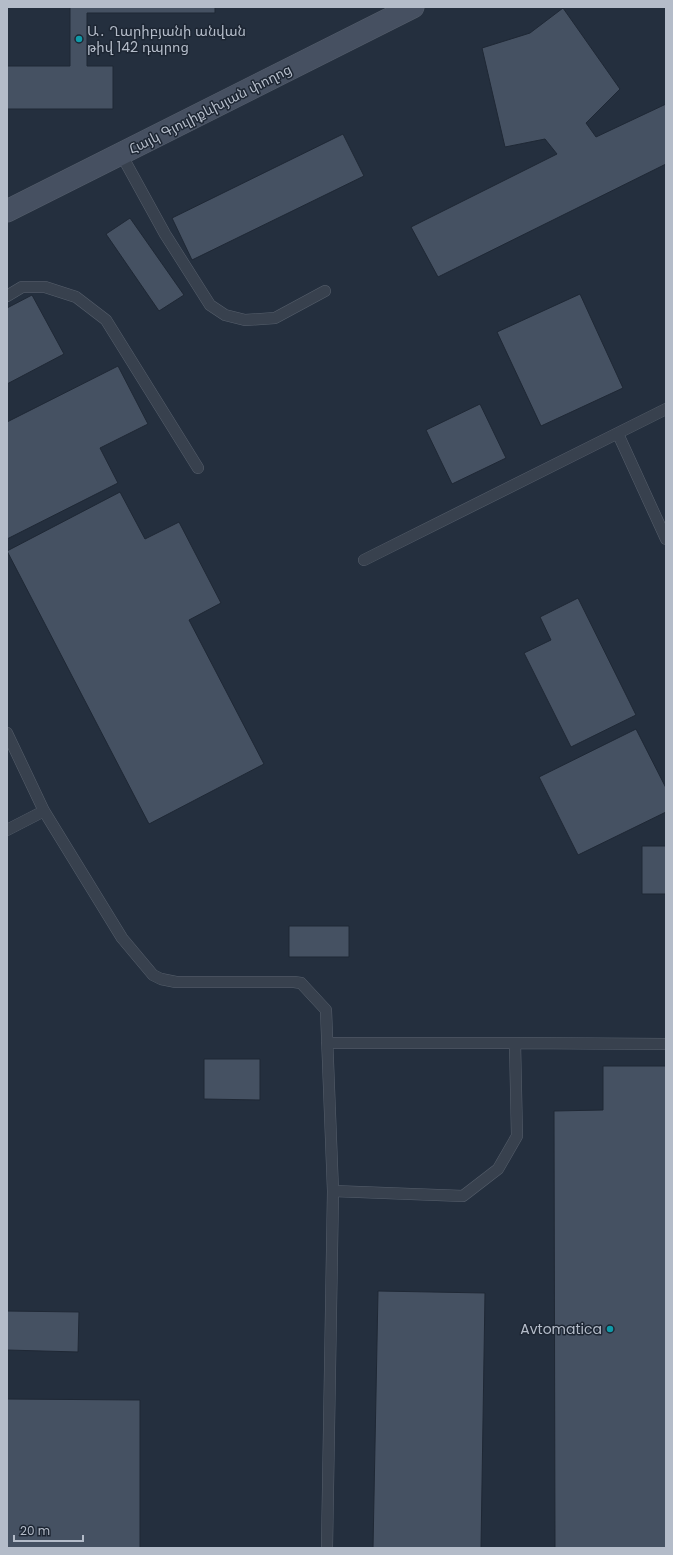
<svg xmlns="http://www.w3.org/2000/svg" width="673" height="1555" font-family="Poppins,'Noto Sans Armenian',sans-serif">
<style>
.building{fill:#455162;stroke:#1f2835}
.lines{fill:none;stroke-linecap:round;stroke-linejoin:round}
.lane-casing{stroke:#565f6c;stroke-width:12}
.secondary-casing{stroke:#565f6c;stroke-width:23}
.lane{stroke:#38414e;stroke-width:11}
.secondary{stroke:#465061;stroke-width:22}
.culture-dot{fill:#0f9aa8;stroke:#1d2633;stroke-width:1.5}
.labels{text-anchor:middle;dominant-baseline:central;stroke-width:3;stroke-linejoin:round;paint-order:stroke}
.poi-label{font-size:14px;fill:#b4bcc9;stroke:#1d2633;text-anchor:start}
.street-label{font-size:14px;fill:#b4bcc9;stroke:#1d2633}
</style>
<rect width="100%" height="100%" fill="#242f3e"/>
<!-- building -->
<path class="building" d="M70 7H215V13H87V66H113V109H7V66H70Z
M563 8 620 89 586 123 596 137 666 104V164L438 277 411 227 557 154 545 139 505 147 482 48 530 33Z
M343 134 364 176 192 260 172 218Z
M130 218 184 295 159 311 106 234Z
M580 294 623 388 541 426 497 332Z
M32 295 64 354 7 384V308Z
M118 366 148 424 100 448 118 483 7 539V422Z
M480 404 506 458 452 484 426 430Z
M120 492 145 539 179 522 221 603 189 620 264 764 149 824 7 551Z
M578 598 636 715 571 747 524 653 551 640 540 617Z
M636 729 666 788V812L578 855 539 777Z
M642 846H666V894H642Z
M289 926H349V957H289Z
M204 1059H260V1100L204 1099Z
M603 1066H666V1548H555L554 1111 603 1110Z
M378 1291 485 1293 481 1548H373Z
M7 1311 79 1312 78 1352 7 1350Z
M7 1399 140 1400V1548H7Z"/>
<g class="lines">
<defs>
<path id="lane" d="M121 154 165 234 210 305 225 315 245 320 275 318 325 291
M7 296 22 287H45L76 297 106 320 198 468
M618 434 666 539
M364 560 666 409
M7 733 44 811 122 938 153 975 161 979 176 982H294L301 983 326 1010 333 1191 327 1548
M7 830 44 811
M327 1043H515L517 1136 498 1169 463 1196 333 1191
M515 1043 666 1044"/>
<path id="secondary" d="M7 211 413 7"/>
</defs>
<!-- lane casing -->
<use href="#lane" class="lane-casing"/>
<!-- secondary casing -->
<use href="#secondary" class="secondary-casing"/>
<!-- lane -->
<use href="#lane" class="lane"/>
<!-- secondary -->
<use href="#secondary" class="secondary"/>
</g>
<!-- markers -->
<g class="culture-dot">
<circle cx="79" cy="39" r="4"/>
<circle cx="610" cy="1329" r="4"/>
</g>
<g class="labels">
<!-- poi labels -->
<g class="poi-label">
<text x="87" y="31">Ա․ Ղարիբյանի անվան<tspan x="87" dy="16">թիվ 142 դպրոց</tspan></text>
<text x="602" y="1329" text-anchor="end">Avtomatica</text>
</g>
<!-- street labels -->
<g class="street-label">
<text transform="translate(210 109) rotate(-27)">Հայկ Գյուլիքևխյան փողոց</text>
</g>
</g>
<!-- border -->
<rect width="673" height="1555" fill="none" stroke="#b4bcc9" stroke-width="16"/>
<!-- scale -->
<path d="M14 1535v6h69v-6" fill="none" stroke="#b4bcc9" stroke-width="2"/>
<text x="20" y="1535" font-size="12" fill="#b4bcc9" stroke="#1d2633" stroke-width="3" paint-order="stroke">20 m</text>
</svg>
